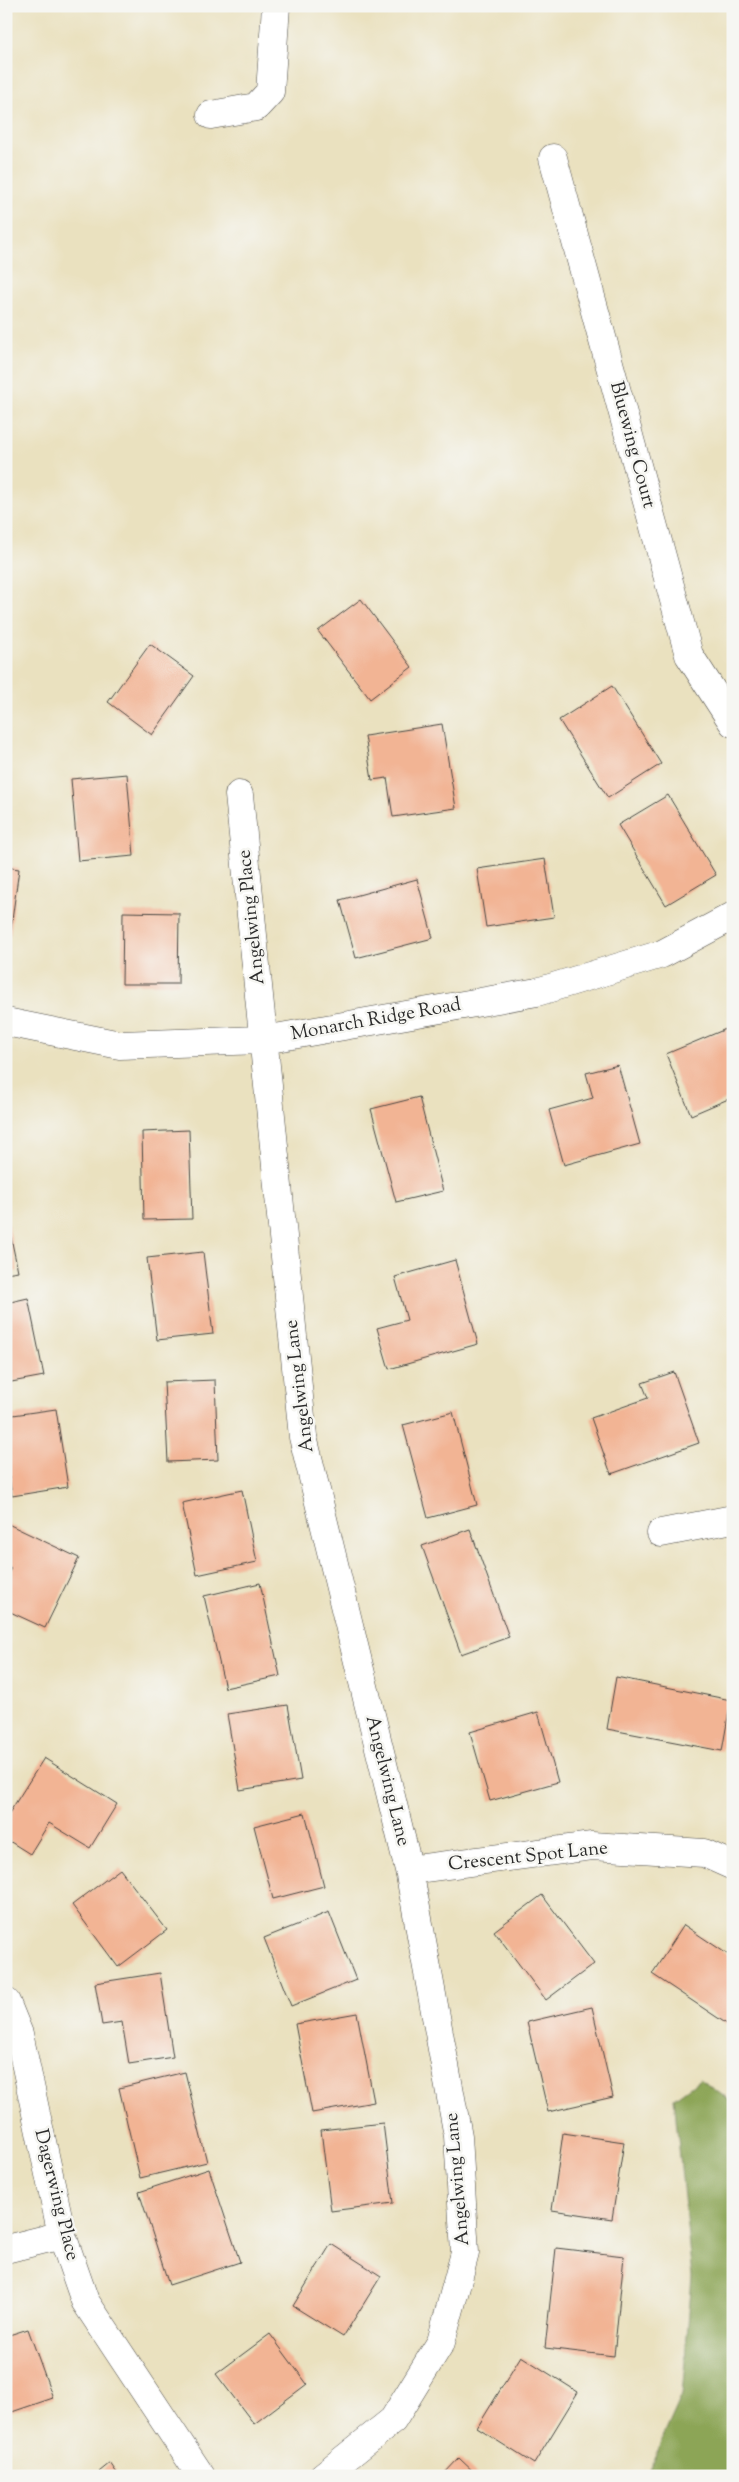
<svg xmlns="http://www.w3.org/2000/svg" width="739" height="2482" font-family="'Sorts Mill Goudy',serif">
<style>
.forest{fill:#8ca557;stroke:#5c6841}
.building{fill:#f2b494}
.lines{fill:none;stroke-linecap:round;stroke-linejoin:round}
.minor-casing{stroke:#484641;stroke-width:29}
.minor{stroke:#fff;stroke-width:28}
.labels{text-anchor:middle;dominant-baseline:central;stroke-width:5;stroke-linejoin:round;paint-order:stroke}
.street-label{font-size:19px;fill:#2b2b2b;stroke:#f6f6f2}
</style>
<rect width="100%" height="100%" fill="#f6f6f2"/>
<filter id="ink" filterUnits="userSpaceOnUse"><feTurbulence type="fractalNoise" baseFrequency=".02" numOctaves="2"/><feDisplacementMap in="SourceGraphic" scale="10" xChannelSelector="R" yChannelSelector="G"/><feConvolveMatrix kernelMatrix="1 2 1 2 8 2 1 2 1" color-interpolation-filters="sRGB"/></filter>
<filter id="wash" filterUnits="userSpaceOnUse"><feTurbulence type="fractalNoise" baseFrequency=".0096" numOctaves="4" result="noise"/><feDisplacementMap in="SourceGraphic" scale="20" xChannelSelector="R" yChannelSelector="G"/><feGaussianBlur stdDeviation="1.12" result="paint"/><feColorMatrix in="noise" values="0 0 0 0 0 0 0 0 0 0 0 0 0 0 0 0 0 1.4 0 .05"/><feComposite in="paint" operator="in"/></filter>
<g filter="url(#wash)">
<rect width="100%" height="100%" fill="#eae1bf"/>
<!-- forest -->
<path class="forest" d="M700 2079 733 2103V2476H646L682 2395 692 2277 674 2098Z"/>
<g id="blocks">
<!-- building -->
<path class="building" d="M361 599 412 667 370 699 318 631Z
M150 644 194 676 152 735 108 702Z
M612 686 661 764 608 798 559 720Z
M442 724 456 808 393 817 387 778 372 780 365 736Z
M127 774 134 856 78 861 71 779Z
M668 795 716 875 666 905 618 825Z
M545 859 554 917 486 927 477 869Z
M6 867 19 869 10 935 6 934Z
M417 879 433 938 356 958 340 900Z
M123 912 179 913 178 984H122Z
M733 1026V1097L691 1115 666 1054Z
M618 1065 640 1144 564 1165 549 1110 593 1098 586 1073Z
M419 1097 443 1191 396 1202 371 1109Z
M189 1130 192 1219 144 1220 142 1132Z
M6 1214 18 1271 6 1273Z
M203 1252 213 1334 157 1340 147 1258Z
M455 1260 478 1344 389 1369 377 1328 407 1320 395 1277Z
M28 1298 44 1376 6 1383V1303Z
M674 1372 699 1443 611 1474 591 1418 648 1398 642 1383Z
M215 1380 218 1460 168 1462 164 1382Z
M56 1409 68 1487 12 1496 6 1458V1416Z
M453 1412 477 1505 428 1518 403 1425Z
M242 1490 257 1562 197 1575 182 1503Z
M6 1523 79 1558 45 1628 6 1610V1578L11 1568 6 1566Z
M470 1529 509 1637 461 1654 422 1546Z
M260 1583 280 1676 225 1688 204 1596Z
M616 1677 731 1700 722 1751 607 1729Z
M288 1705 301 1780 240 1790 227 1714Z
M538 1712 558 1782 490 1801 470 1732Z
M44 1758 117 1804 90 1848 49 1823 30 1854 6 1839V1818Z
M305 1813 324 1886 273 1899 254 1826Z
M120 1869 167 1930 118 1967 72 1905Z
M542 1895 594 1964 546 2000 494 1931Z
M329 1912 356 1980 291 2006 264 1938Z
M684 1925 733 1958V2015L727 2024 652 1974Z
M160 1973 173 2057 129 2064 122 2022 102 2025 95 1983Z
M592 2007 613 2097 548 2112 527 2022Z
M357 2013 374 2102 312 2113 295 2024Z
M185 2072 207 2162 140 2178 119 2088Z
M383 2123 393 2203 331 2211 321 2130Z
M563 2133 624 2142 612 2219 552 2210Z
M209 2169 240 2262 169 2285 139 2192Z
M331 2244 381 2276 343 2337 293 2306Z
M556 2248 624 2256 614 2356 545 2348Z
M28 2329 53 2398 6 2414V2336Z
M270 2334 307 2384 254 2424 216 2374Z
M521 2356 578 2392 534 2464 477 2428Z
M459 2458 478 2476H442Z
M110 2463 119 2476H94Z"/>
</g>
</g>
<g filter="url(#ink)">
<use href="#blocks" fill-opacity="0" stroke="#484641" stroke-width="1"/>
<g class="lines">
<defs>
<path id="minor" d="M211 115 256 107 270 92 276 6
M553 158 689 655 733 723
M239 795 303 1437 409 1870 458 2136 465 2253 441 2342 393 2420 323 2476
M6 1022 120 1045 264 1040 537 992 662 954 733 916
M661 1533 733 1519
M409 1870 592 1846 704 1853 733 1866
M6 2002 19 2034 62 2235 85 2301 201 2476
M6 2249 62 2235"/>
</defs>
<!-- minor casing -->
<use href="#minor" class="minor-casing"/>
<!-- minor -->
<use href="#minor" class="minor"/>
</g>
</g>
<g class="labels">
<!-- street labels -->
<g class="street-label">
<text transform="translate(632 445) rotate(75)">Bluewing Court</text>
<text transform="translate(252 917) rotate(-96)">Angelwing Place</text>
<text transform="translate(376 1020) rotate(-10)">Monarch Ridge Road</text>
<text transform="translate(300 1386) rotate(-97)">Angelwing Lane</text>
<text transform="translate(387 1781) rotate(76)">Angelwing Lane</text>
<text transform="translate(528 1857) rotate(-6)">Crescent Spot Lane</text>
<text transform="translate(458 2179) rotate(-95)">Angelwing Lane</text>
<text transform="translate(56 2195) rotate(76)">Dagerwing Place</text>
</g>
</g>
<!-- margin -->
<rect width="739" height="2482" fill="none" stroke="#f6f6f2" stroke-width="25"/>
</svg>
